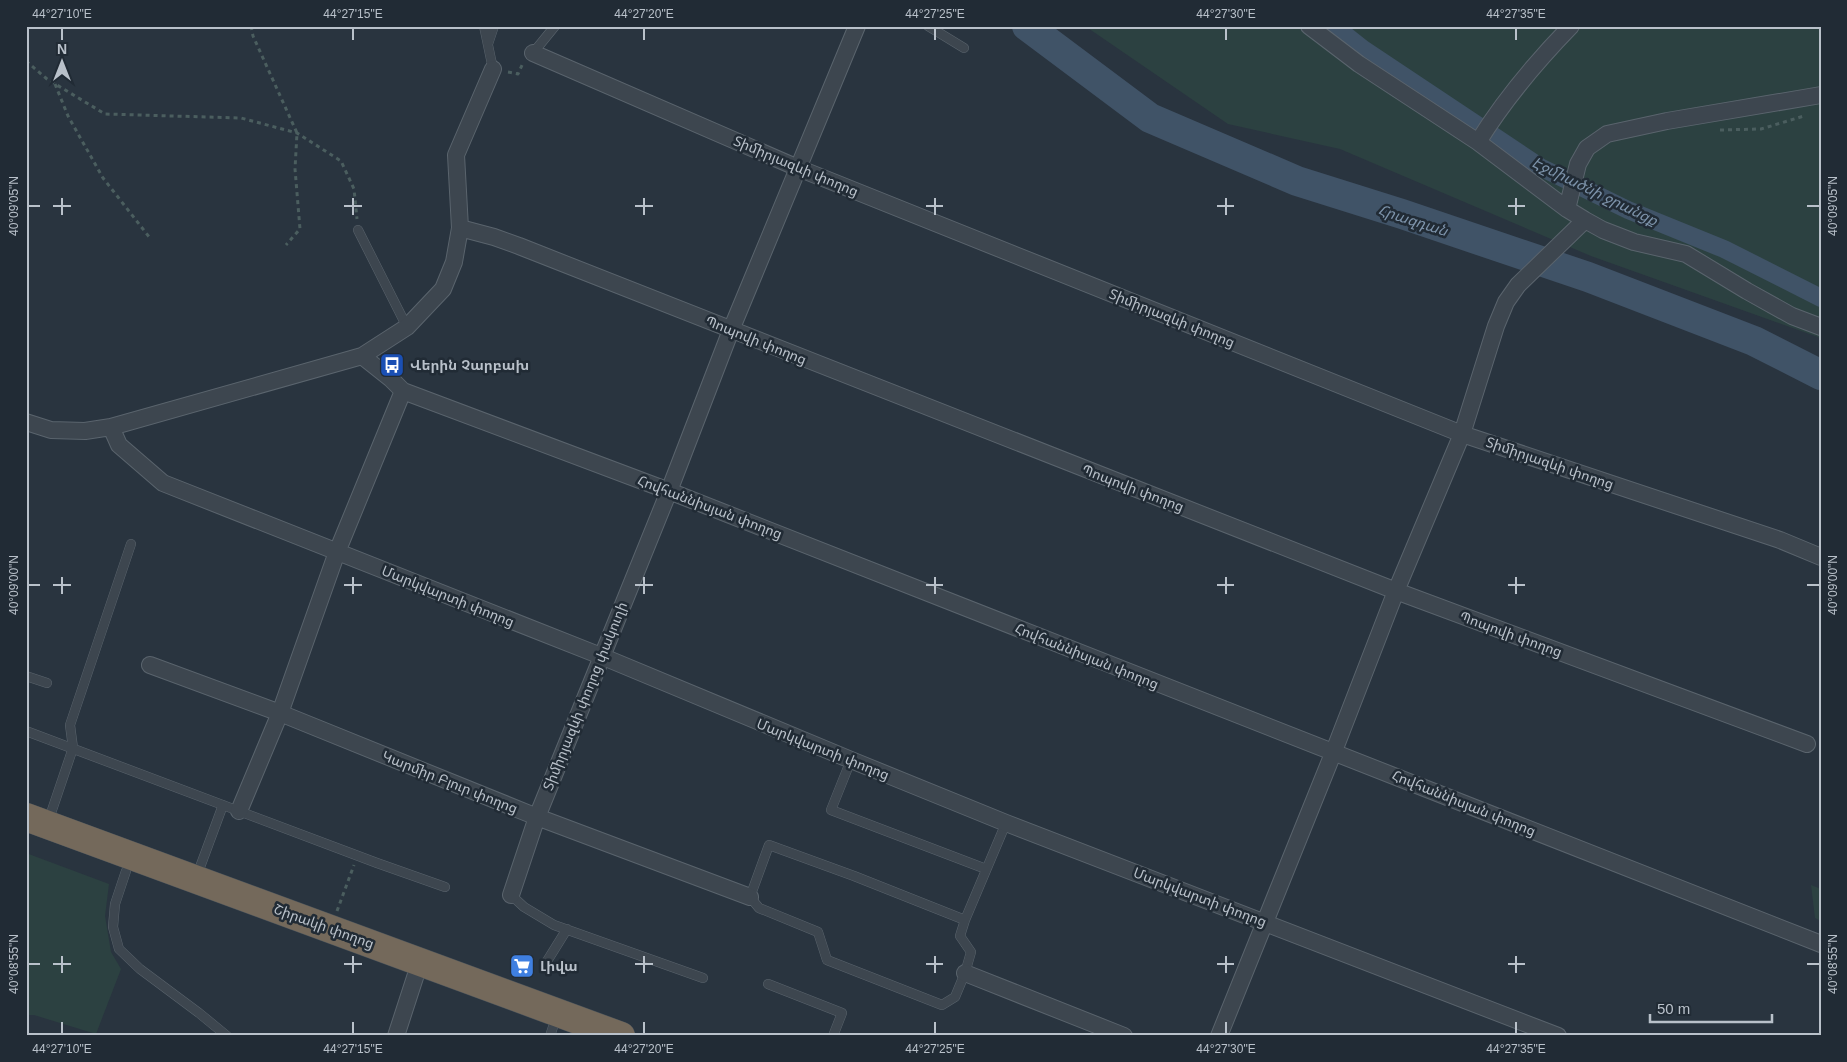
<svg xmlns="http://www.w3.org/2000/svg" width="1847" height="1062" font-family="Arial,'Noto Sans Armenian',sans-serif">
<style>
.green{fill:#2c4141}
.lines{fill:none;stroke-linecap:round;stroke-linejoin:round}
.canal{stroke:#405367;stroke-width:18}
.river{stroke:#405367;stroke-width:30}
.lane-casing{stroke:#5a646d;stroke-width:10}
.street-casing{stroke:#5a646d;stroke-width:18}
.highway-casing{stroke:#47515a;stroke-width:29}
.path{stroke:#4b5e5f;stroke-width:3;stroke-dasharray:4 4;stroke-linecap:butt}
.lane{stroke:#3d464f;stroke-width:9}
.street{stroke:#3d464f;stroke-width:16}
.highway{stroke:#74695b;stroke-width:28}
.ticks{fill:none;stroke:#b9c1ca;stroke-width:2}
.labels{text-anchor:middle;dominant-baseline:central;stroke-width:5;stroke-linejoin:round;paint-order:stroke}
.street-label{font-size:14px;fill:#b9c1ca;stroke:#212b35}
.poi-label{font-size:14px;font-weight:bold;fill:#b9c1ca;stroke:#212b35;text-anchor:start}
.water-label{font-size:15px;font-style:italic;fill:#7d93aa;stroke:#212b35}
.neatline{fill:none;stroke:#b9c1ca;stroke-width:2}
.ticks-label{font-size:12px;text-anchor:middle;fill:#b9c1ca}
</style>
<rect width="100%" height="100%" fill="#29343f"/>
<!-- green -->
<path class="green" d="M1085 26H1821V340L1818 337 1591 256 1340 149 1228 124Z
M26 853 109 884 105 916 111 952 121 969 96 1034 34 1015H26Z
M1811 885 1821 889V921L1815 918Z"/>
<g class="lines">
<!-- canal -->
<path class="canal" d="M1334 26 1363 49 1540 167 1628 210 1724 249 1821 298"/>
<!-- river -->
<path class="river" d="M1027 26 1150 118 1297 181 1402 214 1588 277 1754 341 1821 375"/>
<defs>
<path id="lane" d="M484 26 493 69
M928 26 964 48
M488 44 494 26
M533 53 555 26
M358 230 407 327
M26 676 47 683
M26 731 377 863 445 887
M851 760 831 810 986 869
M48 822 73 748 70 725 131 544
M126 871 115 904 113 927 119 949 140 969 199 1013 227 1036
M196 878 223 805
M511 895 524 907 554 925 703 978
M965 920 854 876 769 845 750 897 759 908 818 932 827 960 942 1005 955 997 965 973 971 952 960 936 965 920 1006 823
M544 966 567 929
M768 984 842 1013 833 1036
M550 1036 557 1015"/>
<path id="street" d="M1309 26 1359 64 1478 142 1567 209 1585 220 1603 230 1634 242 1686 254 1747 291 1792 316 1821 327
M533 53 798 168 1462 434 1780 540 1821 557
M1478 142C1504 100 1536 62 1571 26
M1567 209 1578 164 1587 148 1607 134 1667 121 1821 95
M460 228 494 237 519 246 1396 591 1807 744
M362 356 391 379 403 391 669 491 1821 944
M26 422 51 430 85 431 111 427 362 356 407 327 443 289 454 262 460 228 456 155 493 69
M111 427 119 445 163 483 601 656 851 760 1006 823 1558 1036
M150 665 280 713 537 817 750 897
M239 811 280 713 337 552 403 391
M511 895 537 817 669 491 731 330 857 26
M965 973 1124 1036
M396 1036 420 962
M1219 1036 1334 751 1396 591 1462 434 1496 326 1506 302 1518 285 1585 220"/>
<path id="highway" d="M26 817 621 1036"/>
</defs>
<!-- lane casing -->
<use href="#lane" class="lane-casing"/>
<!-- street casing -->
<use href="#street" class="street-casing"/>
<!-- highway casing -->
<use href="#highway" class="highway-casing"/>
<!-- path -->
<path class="path" d="M251 26 253 36 297 133 295 169 300 229 286 245
M26 61 47 79 105 114 241 118 297 133 341 161 354 189 357 219
M508 72 518 74 523 63
M55 84 68 116 103 178 150 238
M1720 130 1761 129 1804 116
M337 911 354 865"/>
<!-- lane -->
<use href="#lane" class="lane"/>
<!-- street -->
<use href="#street" class="street"/>
<!-- highway -->
<use href="#highway" class="highway"/>
</g>
<!-- ticks -->
<path class="ticks" d="M62 28V40M353 28V40M644 28V40M935 28V40M1226 28V40M1516 28V40M62 198V215M353 198V215M644 198V215M935 198V215M1226 198V215M1516 198V215M28 206H40M53 206H71M344 206H362M635 206H653M926 206H943M1217 206H1234M1508 206H1525M1807 206H1820M62 577V594M353 577V594M644 577V594M935 577V594M1226 577V594M1516 577V594M28 585H40M53 585H71M344 585H362M635 585H653M926 585H943M1217 585H1234M1508 585H1525M1807 585H1820M62 956V973M353 956V973M644 956V973M935 956V973M1226 956V973M1516 956V973M28 964H40M53 964H71M344 964H362M635 964H653M926 964H943M1217 964H1234M1508 964H1525M1807 964H1820M62 1022V1034M353 1022V1034M644 1022V1034M935 1022V1034M1226 1022V1034M1516 1022V1034"/>
<!-- icons -->
<defs>
<symbol id="bus-square" viewBox="-11 -11 22 22"><rect x="-9" y="-9" width="18" height="18" rx="4" fill="#1a4fb4" stroke="#212b35"/><path d="M-5-6H5V4H4V6H2V4H-2V6H-4V4H-5ZM-3.5-4V0h7V-4ZM-3.5 1.2v1.5H-2V1.2ZM2 1.2v1.5H3.5V1.2Z" fill="#fff"/></symbol>
<symbol id="supermarket-square" viewBox="-11 -11 22 22"><rect x="-9" y="-9" width="18" height="18" rx="4" fill="#3f7fe0" stroke="#212b35"/><path d="M-6-5.5h2.5l.6 2H6L4.5 2H-2.5L-4.4-4H-6ZM-1.5 3.2a1.3 1.3 0 1 0 .1 0ZM3 3.2a1.3 1.3 0 1 0 .1 0Z" fill="#fff"/></symbol>
</defs>
<g fill-rule="evenodd">
<use href="#bus-square" x="378" y="351" width="28" height="28"/>
<use href="#supermarket-square" x="508" y="952" width="28" height="28"/>
</g>
<g class="labels">
<!-- street labels -->
<g class="street-label">
<text transform="translate(796 166) rotate(23)">Տիմիրյազևի փողոց</text>
<text transform="translate(1172 318) rotate(22)">Տիմիրյազևի փողոց</text>
<text transform="translate(756 340) rotate(22)">Պոպովի փողոց</text>
<text transform="translate(1550 463) rotate(19)">Տիմիրյազևի փողոց</text>
<text transform="translate(1133 488) rotate(21)">Պոպովի փողոց</text>
<text transform="translate(710 507) rotate(21)">Հովհաննիսյան փողոց</text>
<text transform="translate(448 596) rotate(22)">Մարկվարտի փողոց</text>
<text transform="translate(1511 634) rotate(20)">Պոպովի փողոց</text>
<text transform="translate(1087 656) rotate(22)">Հովհաննիսյան փողոց</text>
<text transform="translate(585 696) rotate(-68)">Տիմիրյազևի փողոց փակուղի</text>
<text transform="translate(823 749) rotate(22)">Մարկվարտի փողոց</text>
<text transform="translate(450 782) rotate(22)">Կարմիր Բլուր փողոց</text>
<text transform="translate(1464 803) rotate(22)">Հովհաննիսյան փողոց</text>
<text transform="translate(1200 897) rotate(21)">Մարկվարտի փողոց</text>
<text transform="translate(324 926) rotate(20)">Շիրակի փողոց</text>
</g>
<!-- poi labels -->
<g class="poi-label">
<text x="410" y="365">Վերին Չարբախ</text>
<text x="540" y="966">Լիվա</text>
</g>
<!-- water labels -->
<g class="water-label">
<text transform="translate(1595 191) rotate(26)">Էջմիածնի ջրանցք</text>
<text transform="translate(1413 220) rotate(18)">Հրազդան</text>
</g>
</g>
<!-- border -->
<rect width="1847" height="1062" fill="none" stroke="#212b35" stroke-width="55"/>
<!-- north arrow -->
<g transform="translate(62 62)" stroke="#212b35" stroke-width="4" paint-order="stroke">
<path d="M0-4L9 19L0 12L-9 19Z" fill="#b9c1ca"/>
<text y="-8" font-size="14" font-weight="bold" text-anchor="middle" fill="#b9c1ca">N</text>
</g>
<!-- scale -->
<path d="M1650 1014v8h122v-8" fill="none" stroke="#b9c1ca" stroke-width="2.5"/>
<text x="1657" y="1014" font-size="15" fill="#b9c1ca" stroke="#212b35" stroke-width="4" paint-order="stroke">50 m</text>
<rect x="28" y="28" width="1792" height="1006" class="neatline"/>
<g class="ticks-label">
<text x="62" y="18">44°27'10"E</text>
<text x="353" y="18">44°27'15"E</text>
<text x="644" y="18">44°27'20"E</text>
<text x="935" y="18">44°27'25"E</text>
<text x="1226" y="18">44°27'30"E</text>
<text x="1516" y="18">44°27'35"E</text>
<text transform="translate(14 206) rotate(-90)" y="4">40°09'05"N</text>
<text transform="translate(1833 206) rotate(-90)" y="4">40°09'05"N</text>
<text transform="translate(14 585) rotate(-90)" y="4">40°09'00"N</text>
<text transform="translate(1833 585) rotate(-90)" y="4">40°09'00"N</text>
<text transform="translate(14 964) rotate(-90)" y="4">40°08'55"N</text>
<text transform="translate(1833 964) rotate(-90)" y="4">40°08'55"N</text>
<text x="62" y="1053">44°27'10"E</text>
<text x="353" y="1053">44°27'15"E</text>
<text x="644" y="1053">44°27'20"E</text>
<text x="935" y="1053">44°27'25"E</text>
<text x="1226" y="1053">44°27'30"E</text>
<text x="1516" y="1053">44°27'35"E</text>
</g>
</svg>
